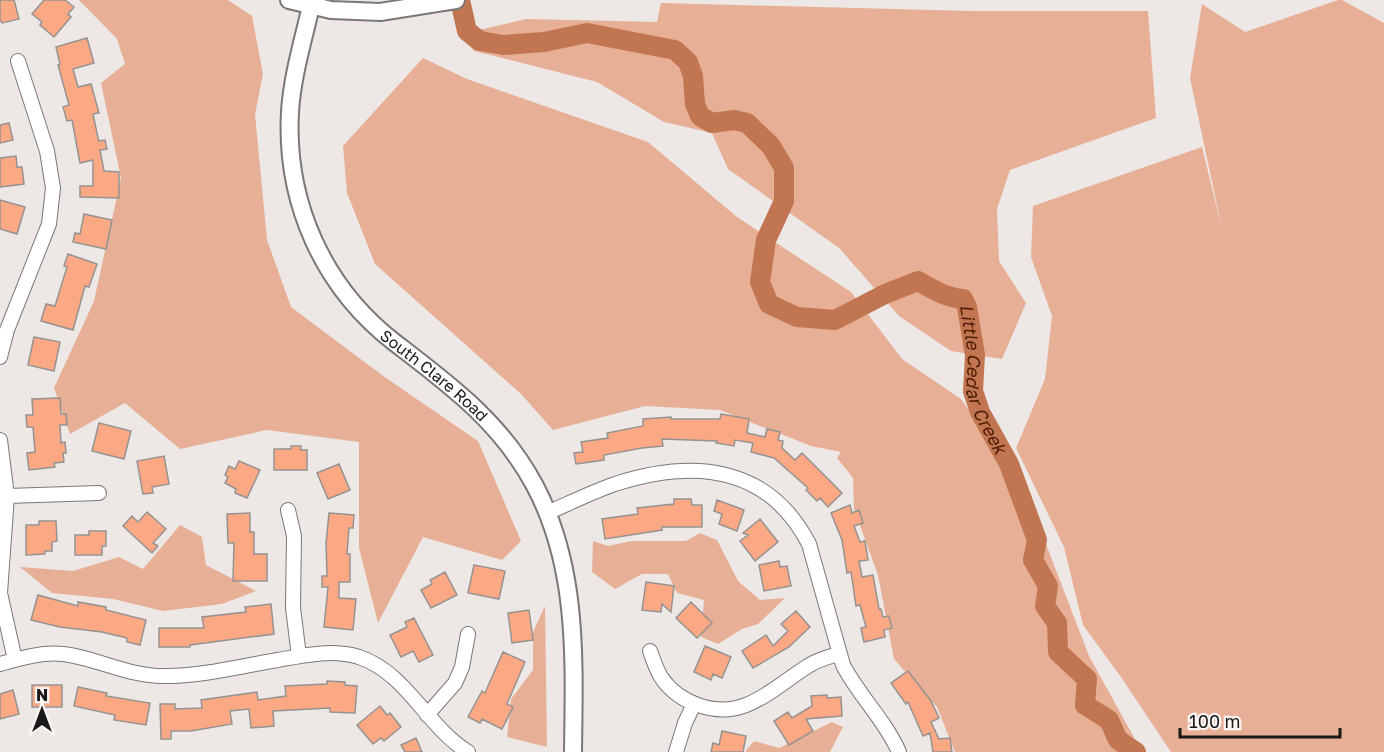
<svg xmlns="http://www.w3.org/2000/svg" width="1384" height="752" font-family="'Golos Text',sans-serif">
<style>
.green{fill:#e7af96}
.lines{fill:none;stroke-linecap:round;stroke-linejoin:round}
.river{stroke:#c27551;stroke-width:20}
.building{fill:#fba984;stroke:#969290;stroke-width:1.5}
.minor-casing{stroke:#7b7775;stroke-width:16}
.tertiary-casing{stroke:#7b7775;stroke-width:20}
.minor{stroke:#fff;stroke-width:14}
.tertiary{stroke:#fff;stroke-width:16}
.labels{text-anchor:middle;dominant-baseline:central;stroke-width:4.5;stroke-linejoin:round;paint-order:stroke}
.street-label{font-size:16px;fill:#1a1918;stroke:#faf5f3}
.water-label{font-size:18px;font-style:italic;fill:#4f1d02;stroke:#faf5f3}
</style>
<rect width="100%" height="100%" fill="#ede8e6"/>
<!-- green -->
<path class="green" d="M79 0H228L252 16 263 74 255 114 267 240 291 307 386 378 478 441 521 541 502 560 423 537 378 623 359 548V442L267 430 180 449 125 403 70 434 54 388 94 301 121 178 101 83 125 64 117 39Z
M1338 0H1342L1384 23V752H1171L1121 677 1083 625 1064 547 1016 448 1045 379 1052 316 1031 257 1033 206 1202 147 1222 229 1190 78 1202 4 1245 32Z
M661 3 970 11H1148L1156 118 1010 170 997 209 999 261 1026 303 1002 359 951 351 899 316 839 248 728 169 712 133 664 122 597 82 474 51 458 35 526 19 657 22Z
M423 58 467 79 648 142 737 217 851 292 902 359 961 399 1026 492 1089 656 1142 752H955L937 707 894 659 878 575 854 509 853 478 837 458 841 452 811 446 720 410 645 406 553 430 521 394 375 264 347 193 343 146Z
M180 525 202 537 206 565 256 591 222 604 163 611 113 599 52 593 20 567 73 571 119 557 143 569Z
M700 533 717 540 738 581 760 600 785 598 758 624 742 629 718 644 701 637 704 600 677 593 668 574H642L615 589 592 572 593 541 608 546 632 541H686Z
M545 606 547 747 507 737 511 699 533 670V632Z
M832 722 843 727 830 752H745L754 741 779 748Z"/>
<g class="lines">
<!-- river -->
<path class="river" id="s1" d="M460 0 467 31 480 41 503 45 544 42 587 33 675 50 688 62 693 76 695 104 700 116 712 123 734 120 747 123 771 146 784 168V201L766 240 760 282 769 304 797 317 835 320 885 294 918 281C932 289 947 298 963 299L967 307 975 355 973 391 980 412 1009 464 1037 540 1033 560 1048 586 1045 606 1057 623 1058 652 1087 679 1085 705 1109 720 1118 740 1136 752"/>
</g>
<!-- building -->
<path class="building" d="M0 0H14L19 19 2 23 0 20Z
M44 0H65L74 7 68 14 71 17 54 37 40 25 42 22 32 14Z
M87 38 94 63 73 69 78 87 91 84 99 113 93 114 98 138 99 141 105 140 107 149 100 150 104 171 119 172V198L80 197V186H93V160L80 163 72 120 67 121 63 107 69 105 58 65 60 64 56 47Z
M9 123 13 140 0 143V125Z
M16 156 17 167H22L24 184 0 187V158Z
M0 200 25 207 17 234 0 229Z
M84 214 112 220 106 249 73 242 75 233 80 234Z
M68 254 97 264 89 287 85 286 73 330 41 321 46 304 55 306 67 267 64 266Z
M34 337 60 342 54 371 28 365Z
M60 398 61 414H66L67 425H60L61 443 65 442 66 453H63L64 462 54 463 55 467 29 470 27 453 35 452 33 427H27L26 415H33L32 399Z
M721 414 749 419 747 433 765 437 767 429 780 432 778 440 783 441 782 448 795 460 802 453 842 493 828 507 820 498 817 501 806 490 808 488 774 458 751 452 753 443 735 440 734 446 716 443 717 441 662 439 663 446 642 448 604 455V460L576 464 574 453 583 452 581 442 608 438 607 433 643 426V419L671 417V419H720Z
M99 423 131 431 124 459 92 451Z
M291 446H301V450H307V470H274V449H291Z
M164 456 169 484 152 487 153 493 143 494 137 461Z
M239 461 260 470 247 498 235 493 236 489 225 483 228 477 225 475 229 466 235 469Z
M339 464 350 490 328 499 317 473Z
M674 499H691L692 505H702V527H662V530L605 539 602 519 638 514 637 508 674 504Z
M717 500 744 510 737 531 719 524 722 514 714 511Z
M850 505 852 513 859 510 863 523 854 526 860 542 865 541 868 560 859 561 862 577 873 575 879 609H881L883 617 889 616 892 628 884 630 885 637 864 642 861 628 866 627 860 605 856 606 851 572 847 573 842 540 831 513Z
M147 512 166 529 153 543 158 546 152 553 123 526 132 516 138 522Z
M250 513V532H254V554H267V581H233L234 543H228L227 514Z
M329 513 354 515 353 528H349L347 554H350V582H339V598L356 599 353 630 324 627 328 587H322V576H327L326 543Z
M760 519 778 542 755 561 740 541 748 535 743 533Z
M39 521H56L57 541 52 542V551H45V554L26 555V525H39Z
M89 531H106V546H102V555H75V535H89Z
M779 561 780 567 787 566 791 586 764 591 759 565Z
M474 565 505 571 499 599 468 593Z
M445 572 457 595 431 608 421 590 432 584 430 580Z
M646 582 674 586 671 612 662 604 661 612 642 610Z
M38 595 78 606V602L106 607V610L146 620 140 645 127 642V638L102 632 60 627 31 620Z
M691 602 712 623 697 638 676 618Z
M271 604 274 634 190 645V647H159V628H204L202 617 246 612 245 607Z
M529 610 533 640 512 643 508 613Z
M796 611 810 627 789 647 753 668 742 651 766 635 773 646 788 631 781 624Z
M414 618 433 655 419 662 413 651 401 657 390 635 407 627 405 622Z
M705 646 731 657 722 678 713 674 711 680 694 672Z
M503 652 525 662 507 704 513 707 502 729 482 719 480 723 468 717 482 691 485 693Z
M908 671 931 701 939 718 931 722 939 739 950 738 952 752H933L930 733 923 736 908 702 906 704 891 683Z
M327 681 345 682V685L357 686 355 713 330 712V708L273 711 274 726 251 728 249 709 230 711 232 724 191 731H171V739H161L160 704H175V709L202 708 201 700 257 692 258 700 286 696 285 686 327 684Z
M32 685H62V707H32Z
M78 687 107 693 106 696 150 703 146 725 114 720 115 715 74 706Z
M13 690 19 714 0 719V694Z
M827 695V698L841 697 842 716 806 719 813 731 789 745 774 721 788 712 792 718 812 706 811 696Z
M380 706 387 715 390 713 401 727 384 741 381 738 373 744 357 725Z
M722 731 746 736 743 752H711L713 743 719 745Z
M416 738 422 752H405L401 745Z"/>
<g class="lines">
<defs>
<path id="minor" d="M0 357 7 330 49 224 53 188 47 151 18 61
M0 440 7 496 0 593 15 660
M7 496 99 493
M288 510 294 536 293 608 299 656
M547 513C570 503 592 492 615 484 693 459 768 465 809 544L843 665C859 696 885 720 899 752
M650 651C653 659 656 669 661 677 678 703 716 717 746 705 769 696 787 679 808 666 817 660 828 657 838 654
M0 664C21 658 41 652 63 654 97 658 130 677 165 676 203 676 241 666 278 660 305 655 332 649 359 657 407 673 427 727 468 752
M427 715 455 683 462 667 468 634
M676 752 685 723 694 704"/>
<g id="tertiary">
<path d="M289 0 331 10 380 12 456 0"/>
<path id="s2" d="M311 6C303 41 292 77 290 112 285 202 323 287 394 342 450 385 501 422 535 486 579 569 574 662 573 752"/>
</g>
</defs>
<!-- minor casing -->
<use href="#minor" class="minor-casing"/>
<!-- tertiary casing -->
<use href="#tertiary" class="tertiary-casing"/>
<!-- minor -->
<use href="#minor" class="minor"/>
<!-- tertiary -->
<use href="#tertiary" class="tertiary"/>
</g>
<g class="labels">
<!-- street labels -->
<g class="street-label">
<text stroke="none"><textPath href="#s2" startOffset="423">South Clare Road</textPath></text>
</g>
<!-- water labels -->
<g class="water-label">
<text stroke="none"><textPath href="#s1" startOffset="864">Little Cedar Creek</textPath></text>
</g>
</g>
<!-- north arrow -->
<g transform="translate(42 710)" stroke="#faf5f3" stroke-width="4.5" paint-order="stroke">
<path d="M0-4.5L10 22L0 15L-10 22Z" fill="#1a1918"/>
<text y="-9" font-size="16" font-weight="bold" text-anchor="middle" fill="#1a1918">N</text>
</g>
<!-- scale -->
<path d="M1180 728v9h160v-9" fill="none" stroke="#1a1918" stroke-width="3"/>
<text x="1189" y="728" font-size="18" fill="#1a1918" stroke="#faf5f3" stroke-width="4.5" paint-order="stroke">100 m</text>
</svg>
